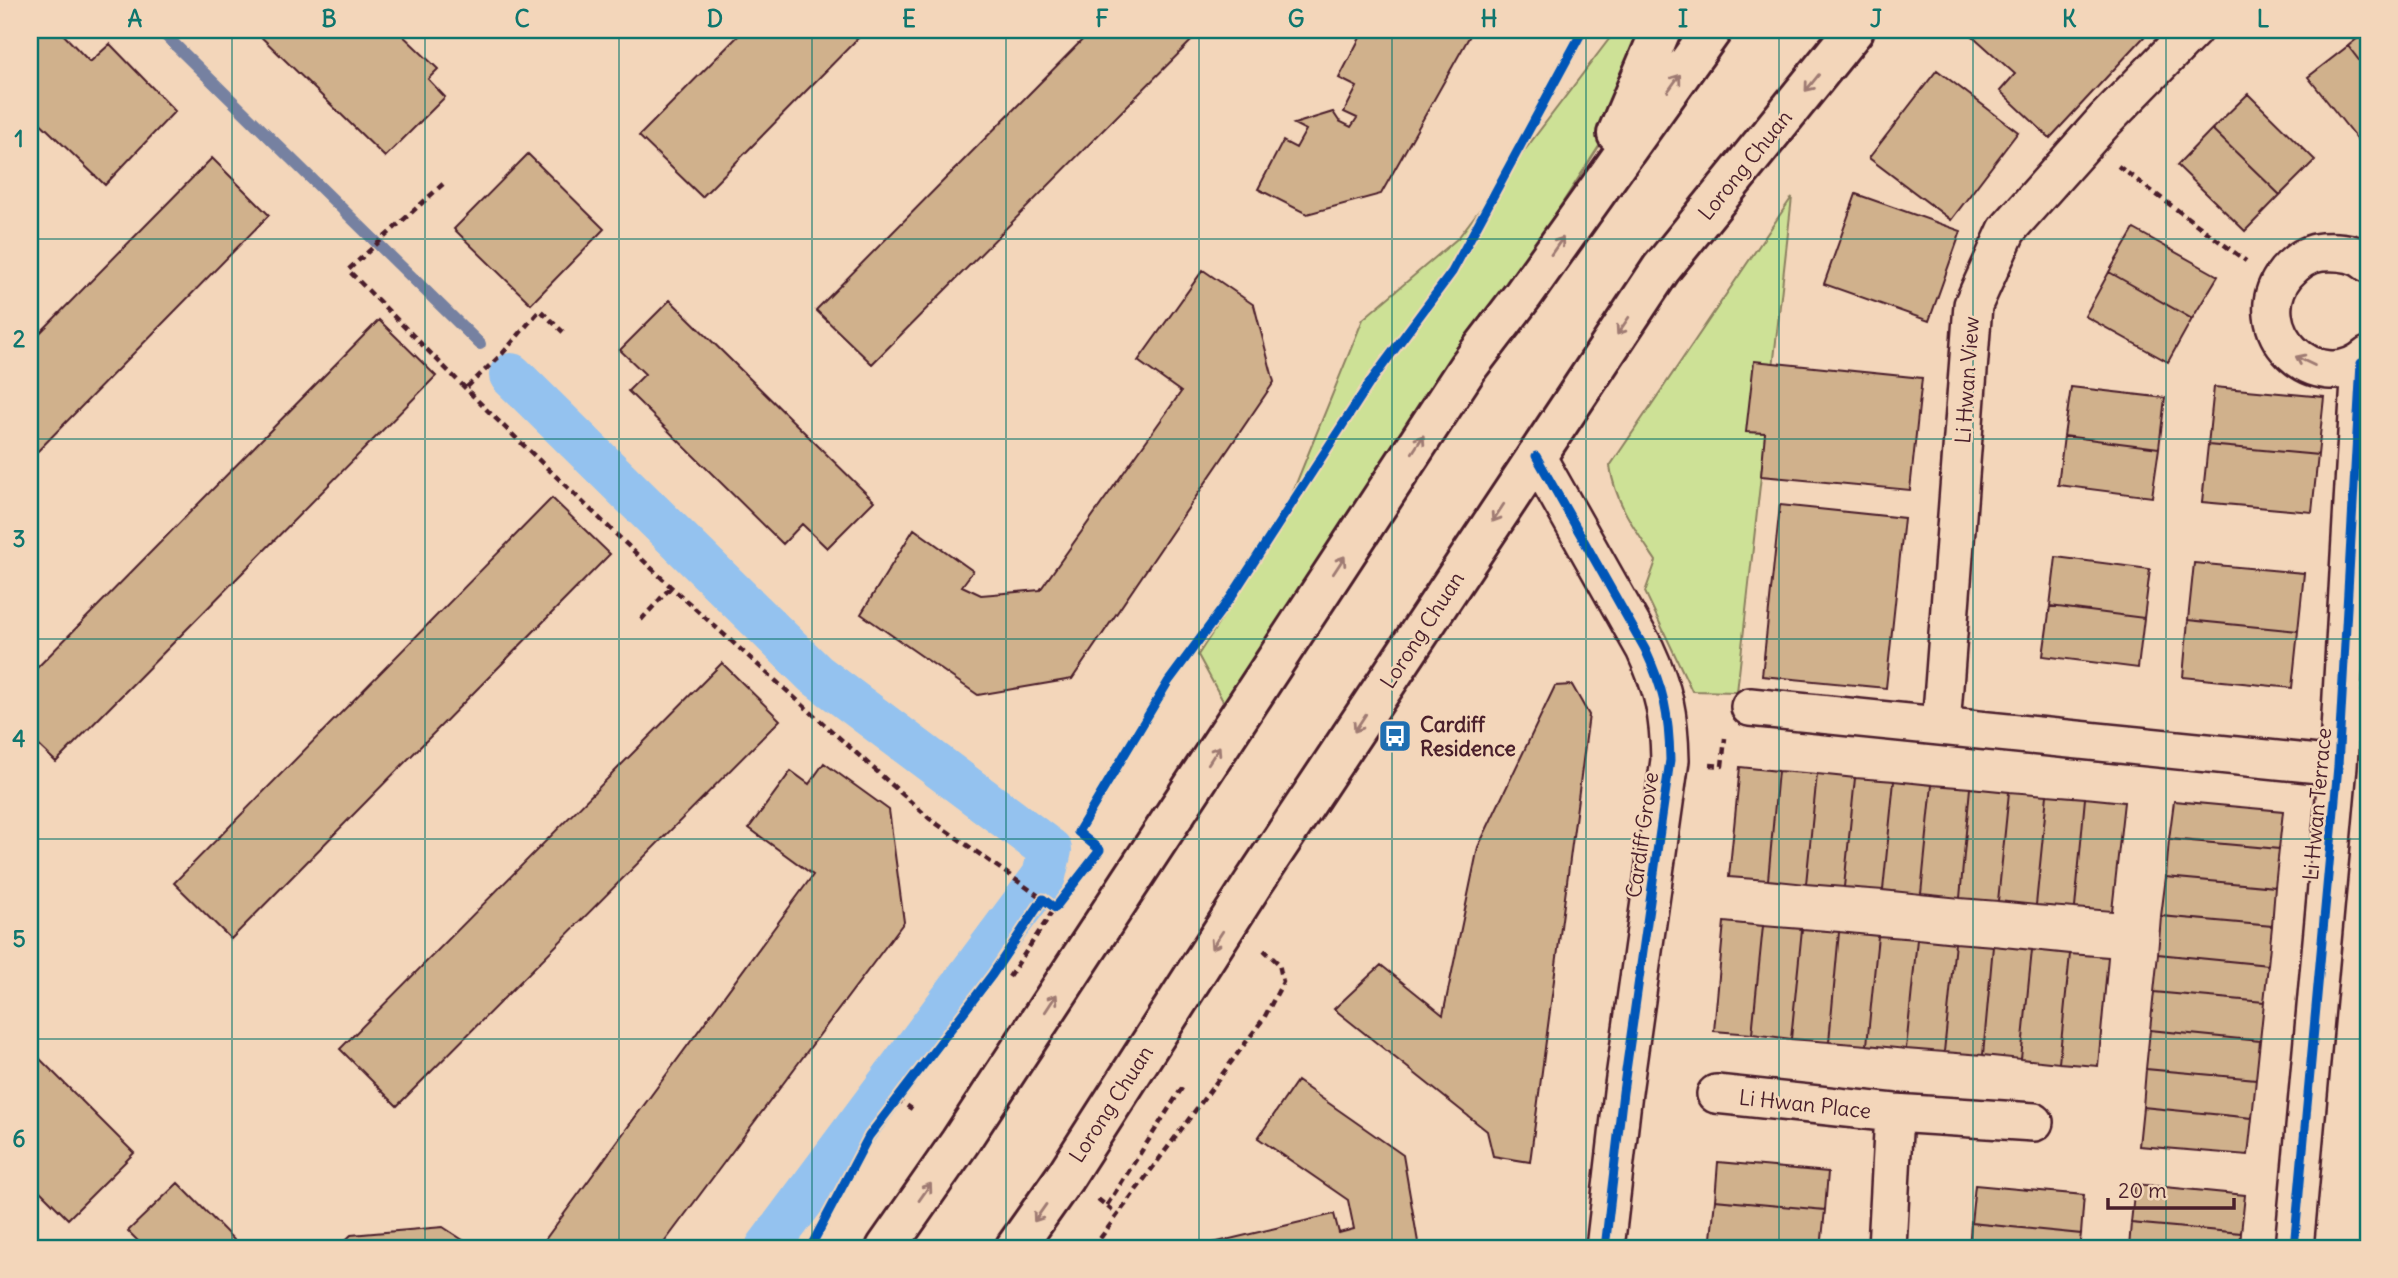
<svg xmlns="http://www.w3.org/2000/svg" width="2398" height="1278" font-family="Delius,sans-serif">
<style>
.green{fill:#cde196;stroke:#8c8060;stroke-width:2}
.lines{fill:none;stroke-linecap:round;stroke-linejoin:round}
.stream{stroke:#7681a1;stroke-width:12}
.canal{stroke:#94c2ef;stroke-width:44}
.building{fill:#d0b18c;stroke:#4a1f2b;stroke-width:2}
.street-casing{stroke:#4a1f2b;stroke-width:42}
.primary-casing{stroke:#4a1f2b;stroke-width:44}
.path{stroke:#4a1f2b;stroke-width:4.5;stroke-dasharray:7 5;stroke-linecap:butt}
.street{stroke:#f3d6ba;stroke-width:37}
.primary{stroke:#f3d6ba;stroke-width:38}
.cycleway-casing{stroke:#f3d6ba;stroke-width:13}
.cycleway{stroke:#0057b8;stroke-width:9}
.oneway{stroke:#9e7a72}
.grid{fill:none;stroke:#0f766e;stroke-width:2;stroke-opacity:0.55}
.labels{text-anchor:middle;dominant-baseline:central;stroke-width:5;stroke-linejoin:round;paint-order:stroke}
.street-label{font-size:21px;fill:#4a1f2b;stroke:#f3d6ba}
.poi-label{font-size:21px;font-weight:bold;fill:#4a1f2b;stroke:#f3d6ba;text-anchor:start}
.neatline{fill:none;stroke:#0f766e;stroke-width:2.5}
.grid-label{font-size:23px;text-anchor:middle;font-weight:bold;fill:#0f766e}
</style>
<rect width="100%" height="100%" fill="#f3d6ba"/>
<filter id="ink" filterUnits="userSpaceOnUse"><feTurbulence type="fractalNoise" baseFrequency=".0143" numOctaves="2"/><feDisplacementMap in="SourceGraphic" scale="14" xChannelSelector="R" yChannelSelector="G"/><feConvolveMatrix kernelMatrix="1 2 1 2 8 2 1 2 1" color-interpolation-filters="sRGB"/></filter>
<g filter="url(#ink)">
<!-- green -->
<path class="green" d="M1616 30H1674L1421 422 1229 712 1198 655 1274 538 1363 319 1458 238Z
M1792 197 1737 692 1692 691 1645 592 1656 561C1636 531 1615 503 1610 466Z"/>
<g class="lines">
<!-- stream -->
<path class="stream" d="M160 30 480 344"/>
<!-- canal -->
<path class="canal" d="M511 375 815 674 1050 850 1044 876 767 1248"/>
</g>
<!-- building -->
<path class="building" d="M30 30H59L90 62 110 44 175 111 105 185 30 113Z
M254 30H397L438 69 428 79 445 97 385 157Z
M744 30H866L702 197 639 136Z
M1092 30H1202L872 364 816 310Z
M1364 30H1377L1384 33 1385 30H1473L1381 194 1307 214 1258 189 1283 141 1296 148 1306 130 1294 124 1333 112 1339 121 1351 127 1357 118 1344 112 1357 87 1339 78Z
M1966 30H2136L2144 37 2050 138 2000 91 2015 74Z
M2368 30V72L2348 46Z
M2348 46 2368 72 2367 152 2308 77Z
M1937 70 2018 132 1951 220 1869 158Z
M2248 94 2315 160 2280 195 2212 129Z
M2212 129 2280 195 2245 231 2177 165Z
M528 154 604 229 531 304 454 229Z
M212 158 269 215 30 459V343Z
M1856 194 1961 231 1929 321 1824 284Z
M2134 229 2218 276 2192 319 2109 272Z
M1203 270 1254 305 1274 382 1072 679 978 695 861 614 914 529 973 571 962 586 981 595 1040 590 1181 392 1138 361Z
M2109 272 2192 319 2168 362 2085 316Z
M670 300 874 501 827 548 802 524 783 544 628 391 645 374 620 350Z
M379 320 436 376 56 762 30 737V675Z
M1754 361 1922 378 1910 490 1761 476 1765 433 1746 432Z
M2071 387 2165 398 2159 448 2064 436Z
M2214 387 2324 397 2318 455 2208 445Z
M2064 436 2159 448 2152 497 2058 485Z
M2208 445 2318 455 2312 512 2202 502Z
M552 498 610 554 231 939 174 883Z
M1780 505 1904 518 1886 688 1762 676Z
M2056 557 2150 569 2144 618 2050 606Z
M2194 563 2304 573 2298 631 2188 620Z
M2050 606 2144 618 2138 668 2043 656Z
M2188 620 2298 631 2292 688 2183 677Z
M722 663 780 720 397 1106 340 1049Z
M1572 685 1589 715 1530 1162 1493 1156 1487 1131 1334 1009 1381 965 1443 1015 1478 847 1555 686Z
M824 763 889 810 904 922 660 1248H539L813 875 749 828 791 771 809 784Z
M1740 767 1778 771 1768 880 1729 877Z
M1778 771 1817 774 1806 884 1768 880Z
M1817 774 1855 778 1844 887 1806 884Z
M1855 778 1894 781 1883 890 1844 887Z
M1894 781 1932 785 1921 894 1883 890Z
M1932 785 1970 788 1960 898 1921 894Z
M1970 788 2009 792 1998 901 1960 898Z
M2009 792 2047 795 2036 905 1998 901Z
M2047 795 2085 798 2075 908 2036 905Z
M2085 798 2124 802 2112 911 2075 908Z
M2174 801 2283 811 2279 849 2169 839Z
M2169 839 2279 849 2275 887 2166 877Z
M2166 877 2275 887 2272 926 2161 916Z
M2161 916 2272 926 2268 965 2158 954Z
M1724 922 1763 926 1752 1034 1714 1031Z
M1763 926 1802 929 1791 1039 1752 1034Z
M1802 929 1839 932 1829 1042 1791 1039Z
M1839 932 1878 936 1867 1045 1829 1042Z
M1878 936 1917 939 1906 1049 1867 1045Z
M1917 939 1955 943 1944 1052 1906 1049Z
M1955 943 1993 946 1983 1055 1944 1052Z
M1993 946 2032 950 2021 1059 1983 1055Z
M2032 950 2070 954 2059 1063 2021 1059Z
M2070 954 2108 957 2098 1066 2059 1063Z
M2158 954 2268 965 2264 1002 2154 992Z
M2154 992 2264 1002 2260 1041 2150 1030Z
M2150 1030 2260 1041 2256 1079 2146 1069Z
M30 1049 134 1153 68 1219 30 1181Z
M2146 1069 2256 1079 2252 1118 2143 1107Z
M1297 1081 1403 1155 1419 1248H1192L1334 1214 1339 1233 1354 1229 1348 1200 1258 1138Z
M2143 1107 2252 1118 2248 1155 2139 1146Z
M1718 1162 1828 1172 1825 1210 1715 1200Z
M178 1183 242 1248H145L128 1231Z
M2135 1184 2245 1195 2241 1233 2131 1223Z
M1975 1185 2084 1195 2081 1234 1971 1223Z
M1715 1200 1825 1210 1821 1248 1711 1238Z
M1971 1223 2081 1234 2079 1248H1969Z
M2131 1223 2241 1233 2240 1248H2129Z
M443 1227 475 1248H337L351 1235Z
M1711 1238 1816 1248H1710Z"/>
<g class="lines">
<defs>
<path id="street" d="M2368 263C2356 252 2338 251 2322 252 2308 253 2295 263 2286 273 2242 328 2317 401 2368 356
M1536 456 1645 649C1664 690 1669 714 1670 760L1623 1092 1605 1248
M1750 707 2338 766
M1941 726 1973 305 2007 230 2105 120 2193 30
M1716 1094 1894 1113 2034 1122
M1887 1248 1894 1113
M2294 1248 2338 766 2361 363"/>
<path id="primary" d="M1617 134 1661 30
M886 1248 960 1142 1468 367 1523 295 1712 30
M1015 1248 1065 1177 1254 882 1661 269 1854 30"/>
</defs>
<!-- street casing -->
<use href="#street" class="street-casing"/>
<!-- primary casing -->
<use href="#primary" class="primary-casing"/>
<!-- path -->
<path class="path" d="M131 30 135 34 138 30
M2118 166 2246 261
M443 184 348 270 488 411 671 587 930 819 1043 899
M467 387 502 354 540 310 563 332
M641 620 671 587
M1710 765 1722 766 1725 738
M1009 977 1055 908
M897 1099 912 1109
M1098 1199 1119 1216
M1107 1205 1182 1088
M30 1223 35 1228 32 1240
M31 1240 39 1248
M1093 1248 1264 1018 1283 982 1279 964 1264 950"/>
<!-- street -->
<use href="#street" class="street"/>
<!-- primary -->
<use href="#primary" class="primary"/>
<defs>
<path id="cycleway" d="M1536 456 1645 649C1664 690 1669 714 1670 760L1623 1092 1605 1248
M810 1248 869 1136 992 975 1043 899 1055 908 1100 850 1078 832 1168 682 1231 597 1371 381 1452 272 1583 30
M2294 1248 2338 766 2361 363"/>
</defs>
<!-- cycleway casing -->
<use href="#cycleway" class="cycleway-casing"/>
<!-- cycleway -->
<use href="#cycleway" class="cycleway"/>
</g>
<!-- one-way arrows -->
<defs><path id="oneway-shaft" d="M-6 0H5M1.5-3L5.5 0L1.5 3" fill="none" stroke-width="1.6" stroke-linecap="round" stroke-linejoin="round" transform="scale(1.75)"/></defs>
<g class="oneway">
<use href="#oneway-shaft" transform="translate(1674 83) rotate(-54)"/>
<use href="#oneway-shaft" transform="translate(1812 83) rotate(129)"/>
<use href="#oneway-shaft" transform="translate(1557 246) rotate(-55)"/>
<use href="#oneway-shaft" transform="translate(1623 326) rotate(124)"/>
<use href="#oneway-shaft" transform="translate(2305 361) rotate(-154)"/>
<use href="#oneway-shaft" transform="translate(1418 444) rotate(-57)"/>
<use href="#oneway-shaft" transform="translate(1498 513) rotate(123)"/>
<use href="#oneway-shaft" transform="translate(1339 565) rotate(-57)"/>
<use href="#oneway-shaft" transform="translate(1360 723) rotate(123)"/>
<use href="#oneway-shaft" transform="translate(1214 755) rotate(-57)"/>
<use href="#oneway-shaft" transform="translate(1217 940) rotate(123)"/>
<use href="#oneway-shaft" transform="translate(1051 1003) rotate(-57)"/>
<use href="#oneway-shaft" transform="translate(925 1192) rotate(-55)"/>
<use href="#oneway-shaft" transform="translate(1040 1213) rotate(125)"/>
</g>
</g>
<!-- grid -->
<path class="grid" d="M232 30V1248M425 30V1248M619 30V1248M812 30V1248M1006 30V1248M1199 30V1248M1392 30V1248M1586 30V1248M1779 30V1248M1973 30V1248M2166 30V1248M30 239H2368M30 439H2368M30 639H2368M30 839H2368M30 1039H2368"/>
<!-- icons -->
<defs>
<symbol id="bus-square" viewBox="-11 -11 22 22"><rect x="-9" y="-9" width="18" height="18" rx="4" fill="#1f6fb2" stroke="#f3d6ba"/><path d="M-5-6H5V4H4V6H2V4H-2V6H-4V4H-5ZM-3.5-4V0h7V-4ZM-3.5 1.2v1.5H-2V1.2ZM2 1.2v1.5H3.5V1.2Z" fill="#fff"/></symbol>
</defs>
<g fill-rule="evenodd">
<use href="#bus-square" x="1376" y="717" width="38" height="38"/>
</g>
<g class="labels">
<!-- street labels -->
<g class="street-label">
<text transform="translate(1745 165) rotate(-51)">Lorong Chuan</text>
<text transform="translate(1967 380) rotate(-86)">Li Hwan View</text>
<text transform="translate(1422 630) rotate(-57)">Lorong Chuan</text>
<text transform="translate(2317 804) rotate(-85)">Li Hwan Terrace</text>
<text transform="translate(1642 835) rotate(-82)">Cardiff Grove</text>
<text transform="translate(1111 1104) rotate(-57)">Lorong Chuan</text>
<text transform="translate(1805 1104) rotate(6)">Li Hwan Place</text>
</g>
<!-- poi labels -->
<g class="poi-label">
<text x="1420" y="724">Cardiff<tspan x="1420" dy="24">Residence</tspan></text>
</g>
</g>
<!-- margin -->
<rect width="2398" height="1278" fill="none" stroke="#f3d6ba" stroke-width="77"/>
<!-- scale -->
<path d="M2108 1198v10h126v-10" fill="none" stroke="#4a1f2b" stroke-width="3.5"/>
<text x="2118" y="1198" font-size="21" fill="#4a1f2b" stroke="#f3d6ba" stroke-width="5" paint-order="stroke">20 m</text>
<rect x="38" y="38" width="2322" height="1202" class="neatline"/>
<g class="grid-label">
<text x="135" y="27">A</text>
<text x="329" y="27">B</text>
<text x="522" y="27">C</text>
<text x="715" y="27">D</text>
<text x="909" y="27">E</text>
<text x="1102" y="27">F</text>
<text x="1296" y="27">G</text>
<text x="1489" y="27">H</text>
<text x="1683" y="27">I</text>
<text x="1876" y="27">J</text>
<text x="2069" y="27">K</text>
<text x="2263" y="27">L</text>
<text x="19" y="147">1</text>
<text x="19" y="347">2</text>
<text x="19" y="547">3</text>
<text x="19" y="747">4</text>
<text x="19" y="947">5</text>
<text x="19" y="1147">6</text>
</g>
</svg>
